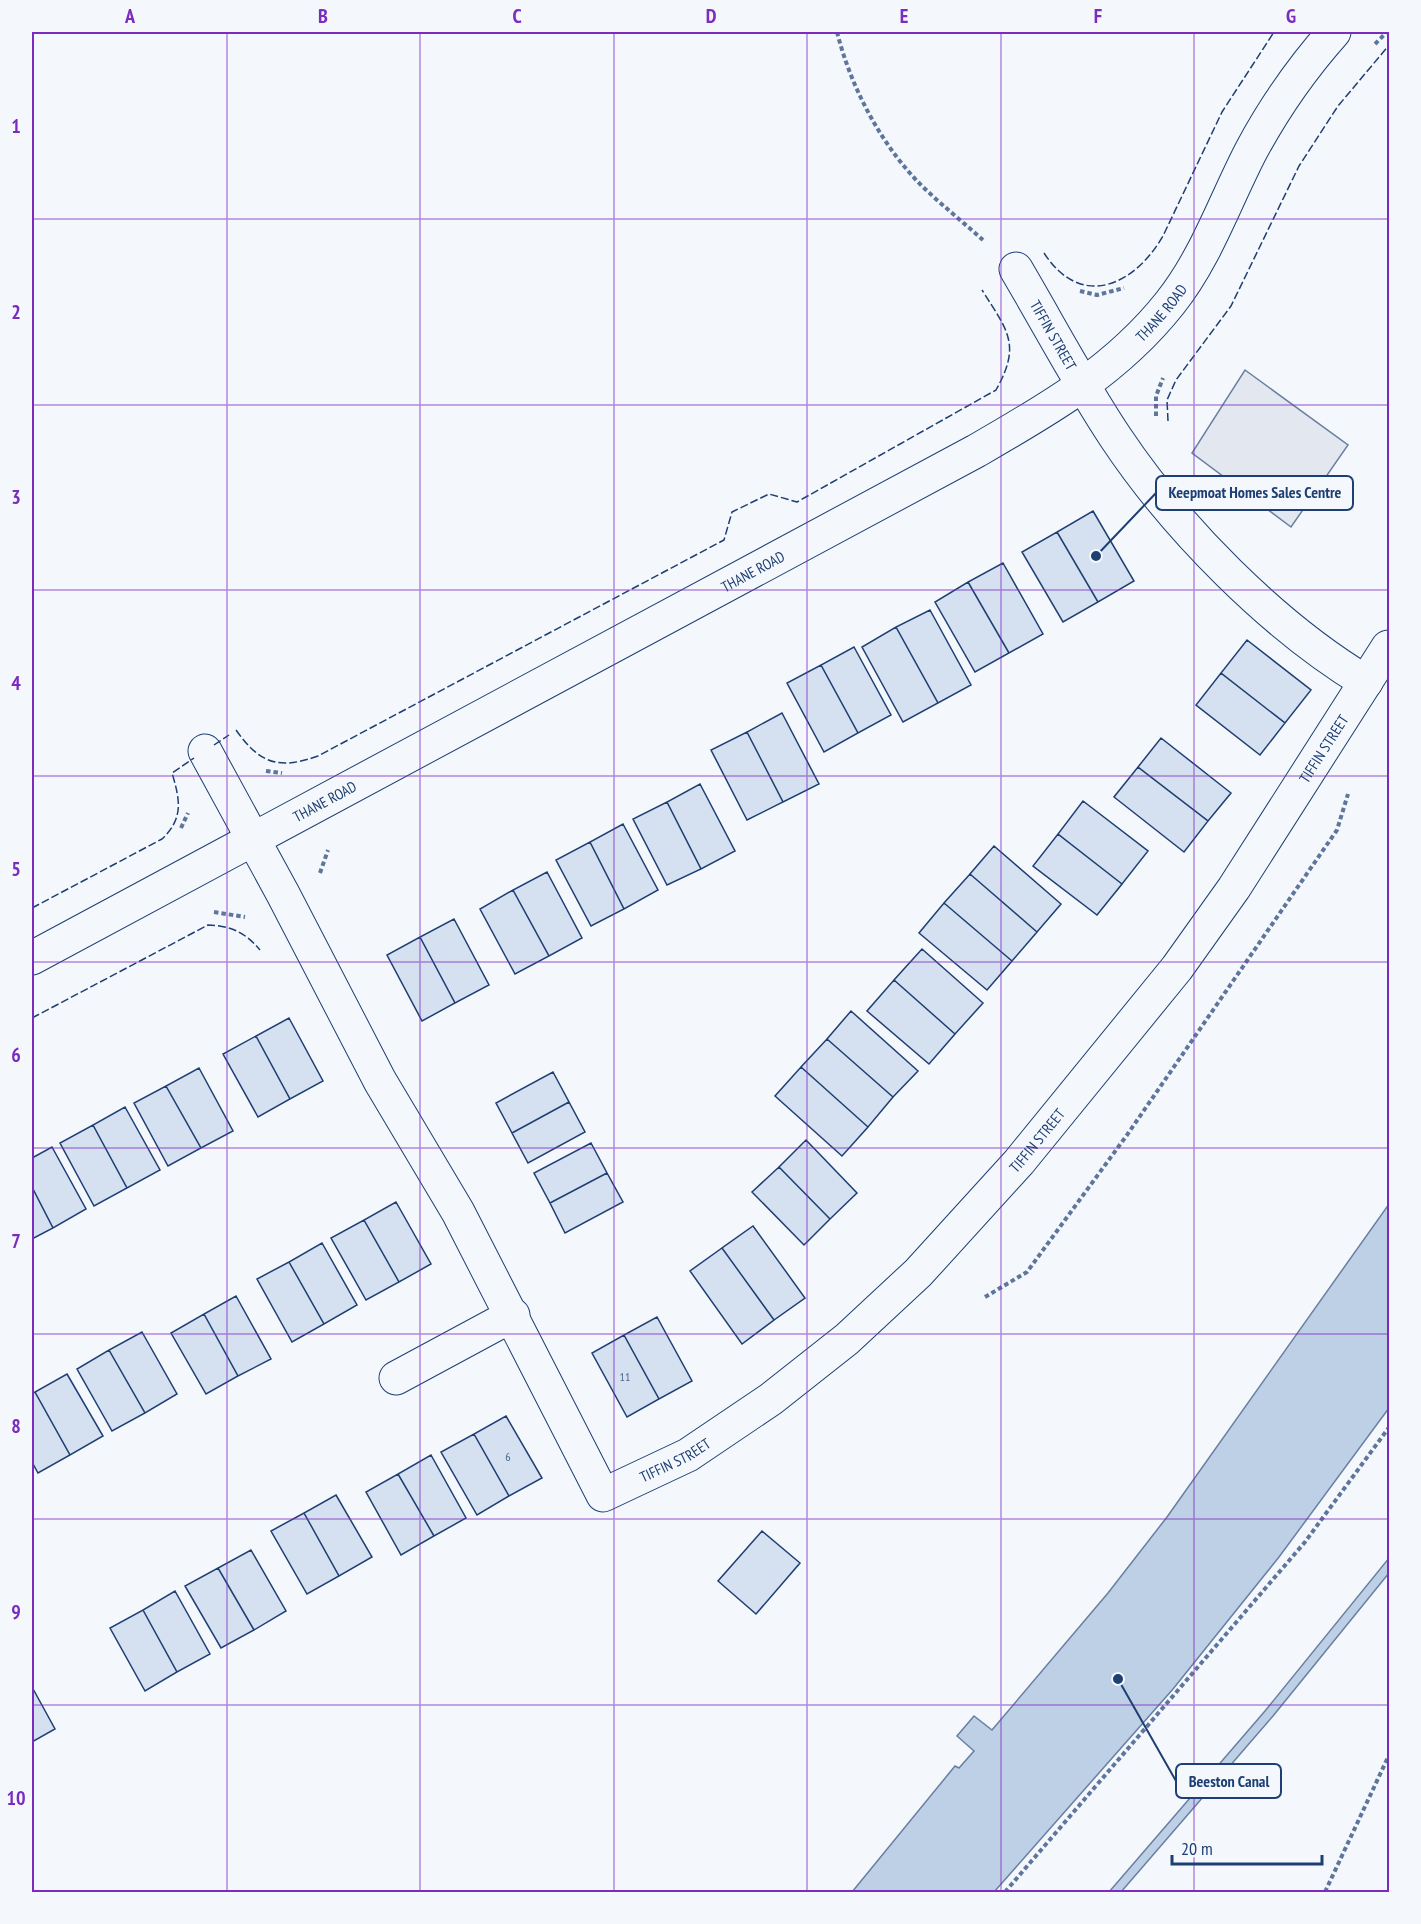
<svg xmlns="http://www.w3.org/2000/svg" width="1421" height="1924" font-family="'PT Sans Narrow',sans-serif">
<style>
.parking{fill:#e3e8f0;stroke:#687fa3;stroke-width:1.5}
.water{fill:#bed0e5;stroke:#687fa3;stroke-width:1.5}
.building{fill:#d5e0f0;stroke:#1d3f73;stroke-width:1.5}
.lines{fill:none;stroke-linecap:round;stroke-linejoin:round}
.street-casing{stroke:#1d3f73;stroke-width:35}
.secondary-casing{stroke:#1d3f73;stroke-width:35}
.path{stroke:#5e769c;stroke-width:4;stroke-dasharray:4.5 3;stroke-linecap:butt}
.street{stroke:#f4f7fb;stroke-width:33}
.secondary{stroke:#f4f7fb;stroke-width:33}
.fence{stroke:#1d3f73;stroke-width:1.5;stroke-dasharray:8 3;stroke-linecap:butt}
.grid{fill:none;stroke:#7b2cbf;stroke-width:1.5;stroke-opacity:0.55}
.labels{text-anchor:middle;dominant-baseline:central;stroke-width:4.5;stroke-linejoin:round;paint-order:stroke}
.number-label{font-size:12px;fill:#4b6792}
.street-label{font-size:15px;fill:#1d3f73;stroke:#f4f7fb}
.leader{fill:none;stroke:#1d3f73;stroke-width:2}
.callout-dot{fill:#1d3f73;stroke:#f4f7fb;stroke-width:2}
.callout{fill:#f4f7fb;stroke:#1d3f73;stroke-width:2}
.callout-label{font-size:16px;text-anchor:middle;font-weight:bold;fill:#1d3f73}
.neatline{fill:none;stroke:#7b2cbf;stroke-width:2}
.grid-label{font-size:20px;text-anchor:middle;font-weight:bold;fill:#7b2cbf}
</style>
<rect width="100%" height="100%" fill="#f4f7fb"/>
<!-- parking -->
<path class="parking" d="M1245 370 1348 445 1291 527 1192 453Z"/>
<!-- water -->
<path class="water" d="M1389 1204V1408L1279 1557 1173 1689 994 1892H852L955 1766 959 1768 974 1751 957 1736 974 1716 992 1730 1108 1593 1167 1517Z
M1389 1558V1573L1273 1716 1121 1892H1109L1265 1711Z"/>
<!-- building -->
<path class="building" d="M1093 511 1134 581 1098 602 1057 532Z
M1057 532 1098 602 1063 622 1022 552Z
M1003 563 1043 634 1009 653 968 582Z
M968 582 1009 653 975 672 935 602Z
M930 610 971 685 938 703 896 627Z
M896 627 938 703 903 722 862 647Z
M1247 640 1311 690 1285 723 1221 673Z
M854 647 891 715 858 733 821 665Z
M821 665 858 733 824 752 787 683Z
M1221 673 1285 723 1260 755 1196 705Z
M782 713 819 784 783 802 747 732Z
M747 732 783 802 747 820 711 750Z
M1161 738 1231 793 1208 821 1138 767Z
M1138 767 1208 821 1184 852 1114 797Z
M700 784 735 851 701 869 667 802Z
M1083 801 1148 851 1122 884 1058 834Z
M667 802 701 869 667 885 633 819Z
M623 824 658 890 624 909 590 842Z
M1058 834 1122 884 1097 915 1033 866Z
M590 842 624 909 591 926 556 860Z
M994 846 1061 904 1037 932 970 874Z
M547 872 582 938 549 956 513 890Z
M970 874 1037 932 1012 961 944 903Z
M513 890 549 956 515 974 480 909Z
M944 903 1012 961 987 990 919 933Z
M454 919 489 985 455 1003 420 937Z
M420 937 455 1003 422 1021 387 955Z
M922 949 983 1003 955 1034 894 980Z
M894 980 955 1034 929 1064 867 1011Z
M851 1011 918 1071 893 1097 827 1039Z
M289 1018 323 1081 290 1099 256 1036Z
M256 1036 290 1099 258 1117 223 1054Z
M827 1039 893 1097 868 1127 801 1067Z
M801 1067 868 1127 842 1156 775 1096Z
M199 1068 233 1131 201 1148 166 1086Z
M553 1072 569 1102 512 1133 496 1103Z
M166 1086 201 1148 168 1166 134 1103Z
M569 1102 585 1132 528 1163 512 1133Z
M125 1107 160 1170 127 1188 93 1125Z
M93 1125 127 1188 94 1206 60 1143Z
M806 1140 857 1193 830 1219 779 1167Z
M591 1143 607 1173 550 1203 534 1173Z
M52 1147 86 1209 53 1228 32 1187V1158Z
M779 1167 830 1219 804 1245 752 1192Z
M607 1173 623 1202 565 1233 550 1203Z
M32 1187 53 1228 32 1239Z
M396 1202 431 1264 399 1282 364 1220Z
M364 1220 399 1282 366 1300 331 1238Z
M753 1226 805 1298 774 1320 722 1248Z
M322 1243 357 1305 324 1324 289 1262Z
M722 1248 774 1320 742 1344 690 1271Z
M289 1262 324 1324 292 1342 257 1279Z
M236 1296 271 1359 238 1376 204 1314Z
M204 1314 238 1376 206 1394 171 1333Z
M657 1317 692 1381 659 1399 624 1335Z
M142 1332 177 1394 145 1413 109 1350Z
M624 1335 659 1399 627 1417 592 1353Z
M109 1350 145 1413 112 1431 77 1369Z
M67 1374 103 1436 70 1455 35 1392Z
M35 1392 70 1455 38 1473 32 1462V1394Z
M506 1416 542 1478 509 1496 474 1434Z
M474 1434 509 1496 477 1515 441 1452Z
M431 1455 466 1518 434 1536 398 1474Z
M398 1474 434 1536 401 1555 366 1492Z
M336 1495 372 1557 339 1576 304 1513Z
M304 1513 339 1576 307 1594 271 1531Z
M762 1531 800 1563 756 1614 718 1581Z
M251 1550 286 1611 254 1630 218 1568Z
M218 1568 254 1630 221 1648 185 1586Z
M175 1591 210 1654 177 1672 143 1610Z
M143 1610 177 1672 145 1691 110 1628Z
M32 1687 55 1729 32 1742Z"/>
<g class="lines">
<defs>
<g id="street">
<path id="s1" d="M1016 269C1049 325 1080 384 1116 438 1176 528 1273 626 1366 682"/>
<path id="s2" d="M205 751 283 894 380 1081 458 1212 603 1495 688 1455 771 1399 847 1339 918 1273 1019 1162 1177 968 1234 888 1388 647"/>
<path d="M396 1378 513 1315"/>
</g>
<g id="secondary">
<path id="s3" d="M32 958 976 451C1049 409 1117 370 1170 303 1206 258 1225 201 1251 151 1274 108 1302 68 1334 32"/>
</g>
</defs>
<!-- street casing -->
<use href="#street" class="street-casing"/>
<!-- secondary casing -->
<use href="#secondary" class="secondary-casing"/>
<!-- path -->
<path class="path" d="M837 32C851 88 882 147 924 188 943 206 964 223 983 240
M1375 44 1387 32
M1080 291 1097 295 1124 288
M1156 416V396L1163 378
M266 771 282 773
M181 828 188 813
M320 873 328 850
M214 912 245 917
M985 1297 1027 1272 1127 1135 1337 830 1348 794
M1005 1892 1305 1542 1390 1426
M1325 1892 1390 1753"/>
<!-- street -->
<use href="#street" class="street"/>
<!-- secondary -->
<use href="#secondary" class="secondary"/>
<!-- fence -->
<path class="fence" d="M1044 253C1081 310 1134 286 1163 236L1222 112 1274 32
M1168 421 1167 400 1176 380 1231 306 1299 166 1338 106 1390 44
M236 730C260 764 279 770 318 756L724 540 732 512 769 494 797 502 996 390C1022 344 1007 330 982 290
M214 745 229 735
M32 908 162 839C184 818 180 800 172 773L194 758
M32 1018 208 925C231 926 245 932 260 950"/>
</g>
<!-- grid -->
<path class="grid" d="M227 32V1892M420 32V1892M614 32V1892M807 32V1892M1001 32V1892M1194 32V1892M32 219H1390M32 405H1390M32 590H1390M32 776H1390M32 962H1390M32 1148H1390M32 1334H1390M32 1519H1390M32 1705H1390"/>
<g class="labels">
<!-- number labels -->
<g class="number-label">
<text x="625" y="1376">11</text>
<text x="508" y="1456">6</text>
</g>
<!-- street labels -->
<g class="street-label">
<text stroke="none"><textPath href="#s3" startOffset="1304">THANE ROAD</textPath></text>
<text stroke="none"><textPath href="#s1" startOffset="76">TIFFIN STREET</textPath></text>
<text stroke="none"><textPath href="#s3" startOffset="818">THANE ROAD</textPath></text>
<text stroke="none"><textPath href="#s2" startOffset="1896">TIFFIN STREET</textPath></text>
<text stroke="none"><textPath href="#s3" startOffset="332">THANE ROAD</textPath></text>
<text stroke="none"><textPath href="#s2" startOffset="1410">TIFFIN STREET</textPath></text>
<text stroke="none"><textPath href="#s2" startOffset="924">TIFFIN STREET</textPath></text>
</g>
</g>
<!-- callouts -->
<path class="leader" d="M1096 556L1156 493M1118 1679L1176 1781"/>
<g class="callout-dot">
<circle cx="1096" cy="556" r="6"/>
<circle cx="1118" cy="1679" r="6"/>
</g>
<g class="callout">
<rect x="1156" y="476" width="197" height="34" rx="6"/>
<rect x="1176" y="1764" width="105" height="34" rx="6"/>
</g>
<g class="callout-label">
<text x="1255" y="498">Keepmoat Homes Sales Centre</text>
<text x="1229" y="1787">Beeston Canal</text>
</g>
<!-- border -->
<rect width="1421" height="1924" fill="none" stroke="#f4f7fb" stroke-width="66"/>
<!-- scale -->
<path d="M1172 1855v9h150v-9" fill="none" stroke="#1d3f73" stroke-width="3"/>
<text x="1181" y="1855" font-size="18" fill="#1d3f73" stroke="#f4f7fb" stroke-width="4.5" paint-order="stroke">20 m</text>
<rect x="33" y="33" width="1355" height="1858" class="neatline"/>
<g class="grid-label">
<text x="130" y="23">A</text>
<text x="323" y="23">B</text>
<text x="517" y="23">C</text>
<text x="711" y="23">D</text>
<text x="904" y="23">E</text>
<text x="1098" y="23">F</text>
<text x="1291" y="23">G</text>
<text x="16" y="133">1</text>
<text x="16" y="319">2</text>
<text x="16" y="504">3</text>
<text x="16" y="690">4</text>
<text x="16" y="876">5</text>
<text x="16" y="1062">6</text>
<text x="16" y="1248">7</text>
<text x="16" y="1433">8</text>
<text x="16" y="1619">9</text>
<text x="16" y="1805">10</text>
</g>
</svg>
